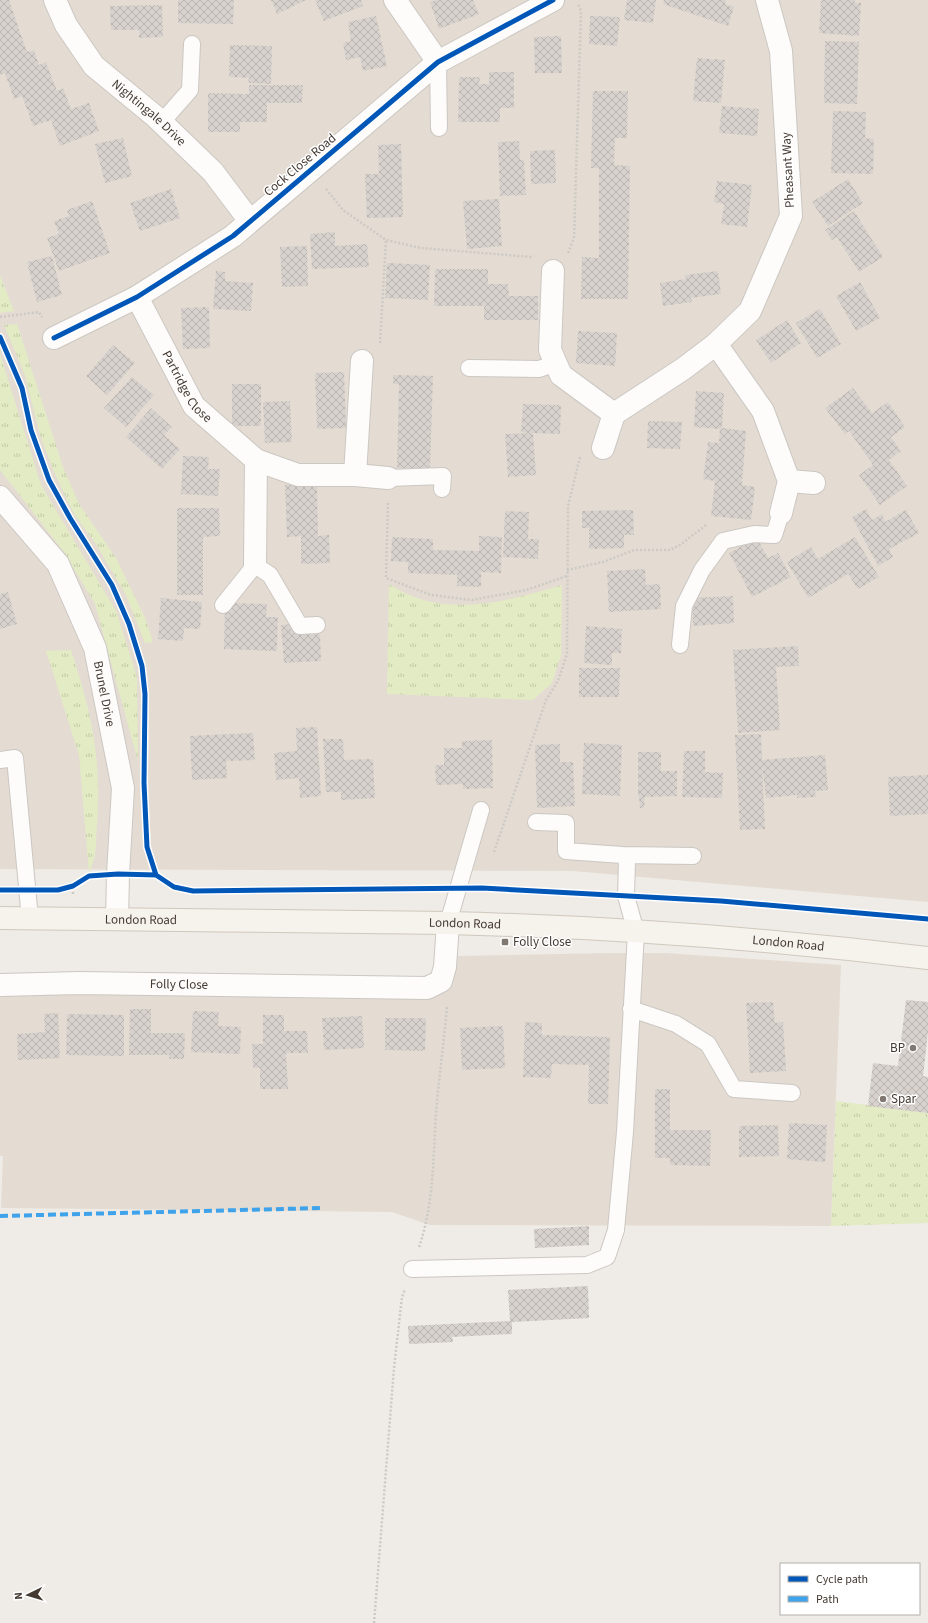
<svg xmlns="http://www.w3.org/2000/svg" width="928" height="1623" font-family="'Source Sans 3',sans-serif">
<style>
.residential{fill:#e4dcd2}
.grass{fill:url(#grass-tufts)}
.building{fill:url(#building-cross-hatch)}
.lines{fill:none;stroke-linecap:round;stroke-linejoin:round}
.service-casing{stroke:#cbc7c2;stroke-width:18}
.minor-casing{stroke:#cbc7c2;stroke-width:24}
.secondary-casing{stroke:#d0c8bd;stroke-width:24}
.path{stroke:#cdc9c5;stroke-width:2.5;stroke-dasharray:2 2;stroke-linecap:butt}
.service{stroke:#fdfcfb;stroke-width:16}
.minor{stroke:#fdfcfb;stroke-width:22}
.secondary{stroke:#f6f2ec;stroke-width:22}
.quiet{stroke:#3fa3eb;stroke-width:4;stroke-dasharray:8 4;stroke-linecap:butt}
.cycleway-casing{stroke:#fff;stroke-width:8}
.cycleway{stroke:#0057b8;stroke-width:5}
.poi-dot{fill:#807871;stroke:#fff;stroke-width:1.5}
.labels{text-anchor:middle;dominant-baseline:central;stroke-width:3;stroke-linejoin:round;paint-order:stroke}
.street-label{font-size:13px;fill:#443a32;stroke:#fff}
.poi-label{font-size:13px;fill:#443a32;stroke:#fff;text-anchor:start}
</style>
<defs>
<pattern id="grass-tufts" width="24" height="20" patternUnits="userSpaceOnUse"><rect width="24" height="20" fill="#e2ebc3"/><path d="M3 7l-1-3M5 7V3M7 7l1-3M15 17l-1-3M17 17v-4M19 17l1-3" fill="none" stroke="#c3caa8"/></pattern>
<pattern id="building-cross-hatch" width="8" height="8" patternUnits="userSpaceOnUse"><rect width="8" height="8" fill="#d7d2cd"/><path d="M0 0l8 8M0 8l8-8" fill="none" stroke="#bab5b0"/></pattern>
</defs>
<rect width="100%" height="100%" fill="#efebe6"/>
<!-- residential -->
<path class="residential" d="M0 0H928V902L573 871 0 869Z
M612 953H665L841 965 831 1226 430 1225 392 1212 1 1208 3 1156H0V990L439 994 457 956Z"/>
<!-- grass -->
<path class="grass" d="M0 276 14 311 0 313Z
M17 324 63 467 79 504 116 558 145 618 153 642 145 643 126 595 96 544 74 514 54 472 40 435 25 375 4 325Z
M0 354 41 485 116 611 137 677 138 761 95 604 64 552 0 470Z
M389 584C442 620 505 602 562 585L561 655 552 683 533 700 387 694Z
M71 650C91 711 102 759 97 824 95 844 98 854 89 872L79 755 46 651Z
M836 1101 928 1113V1223L831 1226Z"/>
<!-- building -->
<path class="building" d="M0 0H9L27 52 34 50 39 65 46 62 57 91 63 88 71 109 89 103 99 131 60 146 51 120 33 126 22 96 14 99 5 73 0 75Z
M178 0H234L233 24 178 23Z
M271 0H306L277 14Z
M315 0H361L363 6 324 21Z
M436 0H473L479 14 439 29 430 2Z
M627 0H656L653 23 624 20Z
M664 0H726L725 4 734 7 728 26 663 4Z
M821 0H855V3H861L859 36 819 33Z
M162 5 163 37 139 38V30H111L110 6Z
M376 16 387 66 363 71 360 57 346 60 343 43 351 41 348 22Z
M590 16 620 17 617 46 589 44Z
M561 36 562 73H535L534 37Z
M825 41 859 42 857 104 824 103Z
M230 45 272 46 271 84 248 83 249 78 229 77Z
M697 58 725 60 721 103 693 101Z
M489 72H514V108H500V122H458L459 77H480L479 84H489Z
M249 85H303L302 103H267V122H240V132H208V93L249 94Z
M593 91H628L627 138H615L614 165 630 166 628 299H581L582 257 599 258V168H591Z
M722 106 759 109 757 136 719 133Z
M833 111 866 112 865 138 874 139 873 174 831 173Z
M123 138 132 176 105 183 95 144Z
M519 141 520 160H524L526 195 500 196 498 142Z
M401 144 403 217 367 218 365 174H379L378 145Z
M555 150 556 183 531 184 530 151Z
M848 179 863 203 828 226 812 202Z
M717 181 752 185 747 227 721 224 724 204 714 202Z
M171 189 180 218 140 231 130 203Z
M499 199 502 246 467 249 463 201Z
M92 201 110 253 59 271 47 238 59 234 54 221 69 216 67 210Z
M854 211 883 257 859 272 837 237 832 240 825 230Z
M335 232V246L367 244 369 267 312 269 310 234Z
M307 246 308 286 282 287 280 247Z
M52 256 62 295 37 302 27 262Z
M387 263 430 265 428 300 385 298Z
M435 269H488V284H508L509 296H538V320H484V306H434Z
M216 271 225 272V281L253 283 251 311 213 309Z
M718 271 721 294 691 298 692 302 663 306 660 283 686 279 685 275Z
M860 282 880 318 856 331 836 296Z
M209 307 210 348 183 349 181 308Z
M820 309 841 344 817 358 796 323Z
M787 320 801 343 771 363 756 340Z
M578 331 617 333 615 366 576 363Z
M113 345 135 363 107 395 86 376Z
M344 372 346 428 317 429 315 373Z
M393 375 433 376 430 469 397 468 399 384H393Z
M132 377 154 395 126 427 104 408Z
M232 384H261V426H232Z
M853 388 872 413 888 402 905 427 891 437 901 451 889 460 907 486 880 505 859 475 873 465 849 431 845 434 825 408Z
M696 391 724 393 722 428 746 431 742 485 755 487 751 520 711 516 715 481 703 479 708 442 719 443 720 429 694 427Z
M290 401 292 442 265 443 263 402Z
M523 404 561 405 560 434 533 433 536 475 508 477 505 434 530 433 521 432Z
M151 408 172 427 164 435 180 449 162 469 126 437Z
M648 421 682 422 680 449 647 448Z
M183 456 209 457 208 469H220L218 496 181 494Z
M285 485H317L318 536 329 535 330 563 301 564V536L287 537Z
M177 508H219L220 536 203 537V595H177Z
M866 509 872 520 882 514 885 522 906 510 919 533 889 549 893 557 878 566 852 517Z
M633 510 634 535H624V548L589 549V528H582V511Z
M505 511 529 512 528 539H539L538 559 503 557Z
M479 536 502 537 501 573 481 572V587L457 586V575L408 573V562L391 561 392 537 433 539V550L479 551Z
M855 537 879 577 858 589 848 574 808 598 787 562 811 547 818 559Z
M757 538 768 558 778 553 791 577 752 597 729 553Z
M645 569 646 585 660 584 661 609 609 612 607 571Z
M8 592 17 624 0 629V594Z
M733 596 734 623 693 626 692 598Z
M161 598 202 602 200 629 184 628 183 641 158 639Z
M225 603 267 604 266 617H278L277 651 224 649Z
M294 624 310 630V635L320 634 321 661 284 663 281 625Z
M586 626 622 629 621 653H612V665L584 663Z
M798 646 799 666 776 667 780 730 738 733 733 650Z
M579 668H620L619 697H579Z
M317 727 321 796 300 798 299 778 276 780 274 753 297 751 296 728Z
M253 733 255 760 226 761 227 778 192 780 190 736Z
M761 734 762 760 825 755 828 790 815 791 816 797 797 798V795L766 798 762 765 765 829 740 830 735 735Z
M323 739H343L344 760 373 759 375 798 341 800V792H326Z
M492 740 493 788 463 789V784L436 785 435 765H444V748H462V741Z
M584 743 622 745 620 796 582 794Z
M560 744V762H573L575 806 537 808 535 745Z
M684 751H705V772L723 773 722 798 682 797Z
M638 752H661V771H677V796L645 797 644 808H640L639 796H638Z
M928 775V814L890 816 888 777Z
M906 1000 928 1002V1032L923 1076 928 1077V1113L868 1106 873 1063 898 1066Z
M773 1002 775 1023 783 1022 786 1071 750 1073 746 1003Z
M130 1009H151V1033H185L184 1059H169V1055H129Z
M193 1011 219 1012 218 1026 241 1027 240 1054 191 1052Z
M58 1013 60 1058 18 1060 17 1034 45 1032 44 1014Z
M67 1014 124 1015V1056L66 1055Z
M263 1015H284V1031H307L308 1053H286L288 1089H260V1068H253L252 1044H263Z
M362 1016 364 1048 324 1050 322 1018Z
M385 1018H426L425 1051 385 1050Z
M525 1022 542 1023V1035L610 1037 608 1104H588L589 1065 552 1064 551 1078 523 1077Z
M503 1026 505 1068 462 1070 460 1028Z
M655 1089H670V1130H711L710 1166 670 1165V1158H655Z
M789 1123 827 1125 825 1162 787 1159Z
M778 1125 779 1156 739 1157V1126Z
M589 1226V1245L535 1248 534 1229Z
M588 1286 589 1318 512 1322V1334L452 1337 453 1342 409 1344 408 1326 510 1321 508 1290Z"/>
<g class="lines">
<defs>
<path id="service" d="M438 62 439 128
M161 123 190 90 192 44
M469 368 539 369 556 363
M388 478 443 476 442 489
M223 605 255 565 270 575 300 626 317 625
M680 645 684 606 702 570 723 541 754 534 774 535 781 513
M0 760 15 758 30 919
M622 855 693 856
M448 923 481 810
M631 1009 676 1024 708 1044 734 1089 792 1093
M412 1269 587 1265 607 1257 616 1230 625 1132 636 932 626 896 627 861 622 855 566 851V823L536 822"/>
<g id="minor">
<path id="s1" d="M55 0 66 25 94 66 156 117 213 172 250 221"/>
<path d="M395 0 438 62"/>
<path d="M553 271 550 350 561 375 614 414"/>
<path id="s2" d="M137 297 194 406 256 460 298 475H355L388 478"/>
<path d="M54 338 137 297 233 236 438 62 553 0"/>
<path d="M716 344 763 411 789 481 781 513"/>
<path d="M603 448 614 414 683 369 716 344 750 311 791 216 781 51 767 0"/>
<path d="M355 475 362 361"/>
<path d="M789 481 814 483"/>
<path id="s3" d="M0 497 58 564 95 648 123 788 118 874 117 919"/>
<path d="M255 565 256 460"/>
<path id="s4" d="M0 985 79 983 427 988 441 981 445 967 448 923"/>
</g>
<g id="secondary">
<path id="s5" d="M0 918C149 921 299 920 448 923 608 927 769 939 928 958"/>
</g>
</defs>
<!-- service casing -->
<use href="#service" class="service-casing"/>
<!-- minor casing -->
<use href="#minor" class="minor-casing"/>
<!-- secondary casing -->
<use href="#secondary" class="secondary-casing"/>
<!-- path -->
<path class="path" d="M326 189 343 210 386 240 421 248 532 257
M568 253 574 238 581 11 578 4
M0 317 39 312 42 317
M380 343 386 240
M388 503 386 578 431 595 472 600 526 590 567 576
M567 570 603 562 634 550H670L680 545 706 525
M494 852 546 700 558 681 567 654 568 506 580 457
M73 894V886
M419 1247C434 1204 433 1158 436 1113 439 1077 444 1042 447 1006
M374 1623 394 1368 402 1297 405 1289"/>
<!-- service -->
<use href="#service" class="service"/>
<!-- minor -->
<use href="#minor" class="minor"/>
<!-- secondary -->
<use href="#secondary" class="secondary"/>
<!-- quiet -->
<path class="quiet" d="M0 1216 322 1208"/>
<defs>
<path id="cycleway" d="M0 337 22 388 31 430 49 480 70 518 112 585 129 624 142 666 145 694 144 783 147 847 156 875
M54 338 137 297 233 236 438 62 553 0
M0 890H58L73 886 89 876 118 874 156 875 174 887 193 891 482 888 721 901 928 919"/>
</defs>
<!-- cycleway casing -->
<use href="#cycleway" class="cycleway-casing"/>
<!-- cycleway -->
<use href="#cycleway" class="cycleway"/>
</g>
<!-- markers -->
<g class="poi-dot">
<rect x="501" y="938" width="8" height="8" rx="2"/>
<circle cx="913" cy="1048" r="4"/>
<circle cx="883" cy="1099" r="4"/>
</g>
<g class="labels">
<!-- street labels -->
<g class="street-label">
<text stroke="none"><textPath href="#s1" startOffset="149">Nightingale Drive</textPath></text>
<text transform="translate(300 165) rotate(-40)">Cock Close Road</text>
<text transform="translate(788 170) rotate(-93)">Pheasant Way</text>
<text stroke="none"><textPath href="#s2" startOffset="103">Partridge Close</textPath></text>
<text stroke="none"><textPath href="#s3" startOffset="227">Brunel Drive</textPath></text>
<text stroke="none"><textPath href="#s5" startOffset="141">London Road</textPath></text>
<text stroke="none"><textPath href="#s5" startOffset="465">London Road</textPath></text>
<text stroke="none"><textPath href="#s5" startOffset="789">London Road</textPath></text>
<text stroke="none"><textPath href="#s4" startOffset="179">Folly Close</textPath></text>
</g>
<!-- poi labels -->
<g class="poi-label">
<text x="513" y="942">Folly Close</text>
<text x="905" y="1048" text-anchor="end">BP</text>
<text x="891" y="1099">Spar</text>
</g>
</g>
<!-- legend -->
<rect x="780" y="1563" width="140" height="52" fill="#ffffff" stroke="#b4b0ad"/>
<rect x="788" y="1576" width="20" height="6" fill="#0057b8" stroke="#b4b0ad"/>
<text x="816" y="1583" font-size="12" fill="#443a32">Cycle path</text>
<rect x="788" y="1596" width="20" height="6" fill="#3fa3eb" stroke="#b4b0ad"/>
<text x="816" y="1603" font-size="12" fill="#443a32">Path</text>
<!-- north arrow -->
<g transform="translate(28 1595) rotate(265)" stroke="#ffffff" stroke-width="3" paint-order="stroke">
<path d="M0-3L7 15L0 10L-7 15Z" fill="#443a32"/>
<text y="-6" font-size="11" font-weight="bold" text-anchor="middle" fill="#443a32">N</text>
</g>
</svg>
